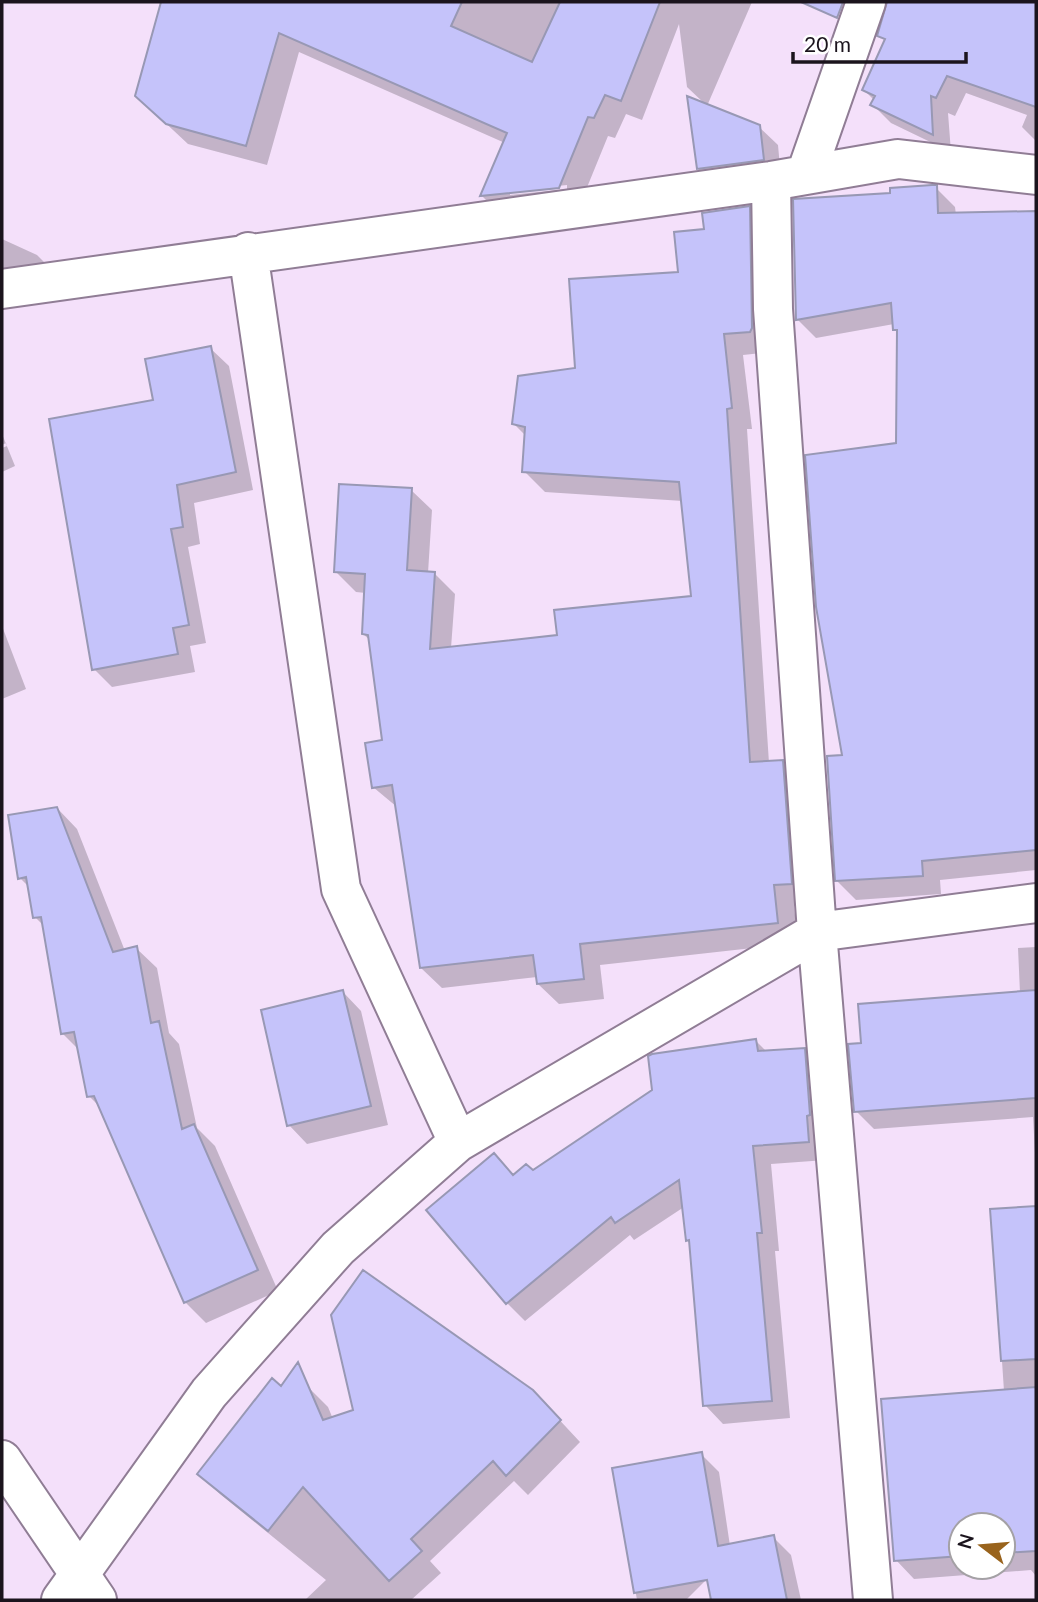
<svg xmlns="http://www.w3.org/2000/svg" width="1038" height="1602" font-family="Lato,sans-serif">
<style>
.shadow{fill:#0003;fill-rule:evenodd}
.building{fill:#c5c3fa;stroke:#9898b4;stroke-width:2}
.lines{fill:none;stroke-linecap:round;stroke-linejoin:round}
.minor-casing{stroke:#907d95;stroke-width:42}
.minor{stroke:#fff;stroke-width:38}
</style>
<rect width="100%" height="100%" fill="#f4e0fa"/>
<!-- shadow -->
<path class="shadow" d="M160 2H752L707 106 759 127 778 145 781 178 716 187 698 169 706 105 687 87 679 24 642 120 626 114 615 138 608 136 579 207 502 216 482 196 505 143 299 52 267 165 188 144 158 116ZM567 185V189L510 195V191Z
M889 2H1036V141L1022 127 1027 115 966 93 955 116 948 113 951 152 891 123 873 105 875 101 864 90 886 42 879 35Z
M936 188 955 207 956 215 1036 213V870L940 880 941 894 856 900 837 881 844 757 897 445 899 334 894 324 816 338 797 319 892 195Z
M749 208 770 229 771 352 743 355 752 429H747L769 763 782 762 803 782 812 905 794 906 798 943 600 965 604 999 559 1004 538 984 537 977 442 988 421 968 397 807 373 787 384 742 371 641 363 634 366 593 356 592 335 571 411 490 432 510 428 573H434L455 594 451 648 559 637 693 597 683 501 545 492 524 471 526 436 514 424 679 274 706 231Z
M2 239 37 255 54 272 2 279Z
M210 348 229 366 253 490 194 503 200 544 188 547 206 643 190 646 195 672 112 687 94 669 155 402Z
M2 434 15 466 2 472V448L7 446 6 443 2 445Z
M2 626 26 689 2 699Z
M57 808 77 829 125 951 136 948 157 968 169 1033 179 1044 197 1128 215 1146 278 1291 206 1323 185 1302 101 1108 89 1096 79 1050 63 1034 45 927 35 917 29 887 20 878Z
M1036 947V1171L1033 1117 874 1129 856 1111 863 1045 1020 993 1018 948Z
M343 992 361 1011 388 1125 307 1144 289 1125Z
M756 1041 767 1052 804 1049 822 1068 826 1160 771 1164 779 1251H775L790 1418 723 1424 705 1405 691 1244 687 1240 684 1207 634 1240 630 1235 525 1321 507 1303 494 1155 514 1176 533 1172Z
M1036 1207V1576L1031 1570 914 1579 896 1560 1004 1391 992 1211ZM961 1525H1003V1567H961Z
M307 1386 328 1407 333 1419 553 1413 580 1442 528 1495 514 1481 430 1561 441 1573 411 1600H305L326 1580 220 1494 199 1473 281 1388Z
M701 1454 719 1472 730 1546 773 1537 791 1555 801 1600H713L708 1578 686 1600H637L614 1469Z"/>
<!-- building -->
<path class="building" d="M161 2H462L451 26 532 62 560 2H660L621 101 605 95 594 118 588 117 559 188 480 196 507 133 279 33 246 146 166 124 135 96Z
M801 2H843L837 18Z
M887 2H1036V107L947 76 936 98 931 96 933 135 870 105 875 96 862 90 885 39 877 36Z
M687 96 760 125 764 160 697 169Z
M932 185H937L938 213 1036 211V850L922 861 923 876 835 881 827 756 842 755 816 607 805 455 896 443 897 330H893L891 303 796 320 793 199 890 193V188Z
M750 206 752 328 750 332 724 334 732 408 727 409 750 762 783 760 792 884 774 885 778 923 580 944 584 979 537 984 533 955 420 968 392 785 372 788 365 743 382 740 368 635 362 634 365 574 334 572 339 484 412 488 407 570 435 572 430 649 557 635 554 610 691 596 679 482 522 472 525 427 512 424 518 376 575 368 569 279 678 272 674 232 704 229 702 213Z
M211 346 236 472 177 485 183 527 171 529 189 625 173 628 178 654 92 670 49 419 153 400 145 359Z
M57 807 113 952 137 946 151 1023 159 1021 182 1129 194 1124 258 1270 184 1303 94 1096 87 1097 74 1032 61 1034 41 917 33 918 26 877 18 879 8 815Z
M343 990 371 1106 287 1126 261 1010Z
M1036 990V1098L854 1112 848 1044 861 1043 858 1004Z
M756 1039 758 1051 805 1048 810 1115 807 1116 809 1142 753 1146 762 1233H757L772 1401 703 1406 689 1240 686 1241 679 1180 615 1223 611 1217 506 1304 426 1210 494 1153 513 1175 526 1164 533 1170 652 1090 648 1056 652 1054Z
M1036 1206V1359L1001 1361 990 1209Z
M363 1270 533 1390 561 1420 506 1476 493 1461 411 1539 422 1551 389 1581 303 1487 268 1531 197 1474 272 1378 281 1386 298 1362 323 1420 353 1410 331 1315Z
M1036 1387V1551L1003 1553V1525H961V1556L894 1561 881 1399Z
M702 1452 718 1546 774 1535 787 1600H711L707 1580 634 1593 612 1468Z"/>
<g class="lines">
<defs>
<path id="minor" d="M806 174 866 2
M771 181 773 309 817 932 873 1600
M248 252 341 889 458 1142
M2 289 771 181 898 159 1036 175
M2 1460 97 1600
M61 1600 209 1393 338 1248 458 1142 817 932 1036 903"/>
</defs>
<!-- minor casing -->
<use href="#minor" class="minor-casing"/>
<!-- minor -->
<use href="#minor" class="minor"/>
</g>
<!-- border -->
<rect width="1038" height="1602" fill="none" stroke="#1b141d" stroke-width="7"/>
<!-- north arrow -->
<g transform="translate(982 1546) rotate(286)"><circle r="33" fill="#ffffff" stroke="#a4a1a5" stroke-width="2"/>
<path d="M0-5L12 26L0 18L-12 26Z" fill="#99631c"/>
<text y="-10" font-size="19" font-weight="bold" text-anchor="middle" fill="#1b141d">N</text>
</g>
<!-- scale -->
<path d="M793 52v10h173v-10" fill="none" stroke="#1b141d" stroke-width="3.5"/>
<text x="804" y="52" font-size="21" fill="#1b141d" stroke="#ffffff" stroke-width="5" paint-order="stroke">20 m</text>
</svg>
